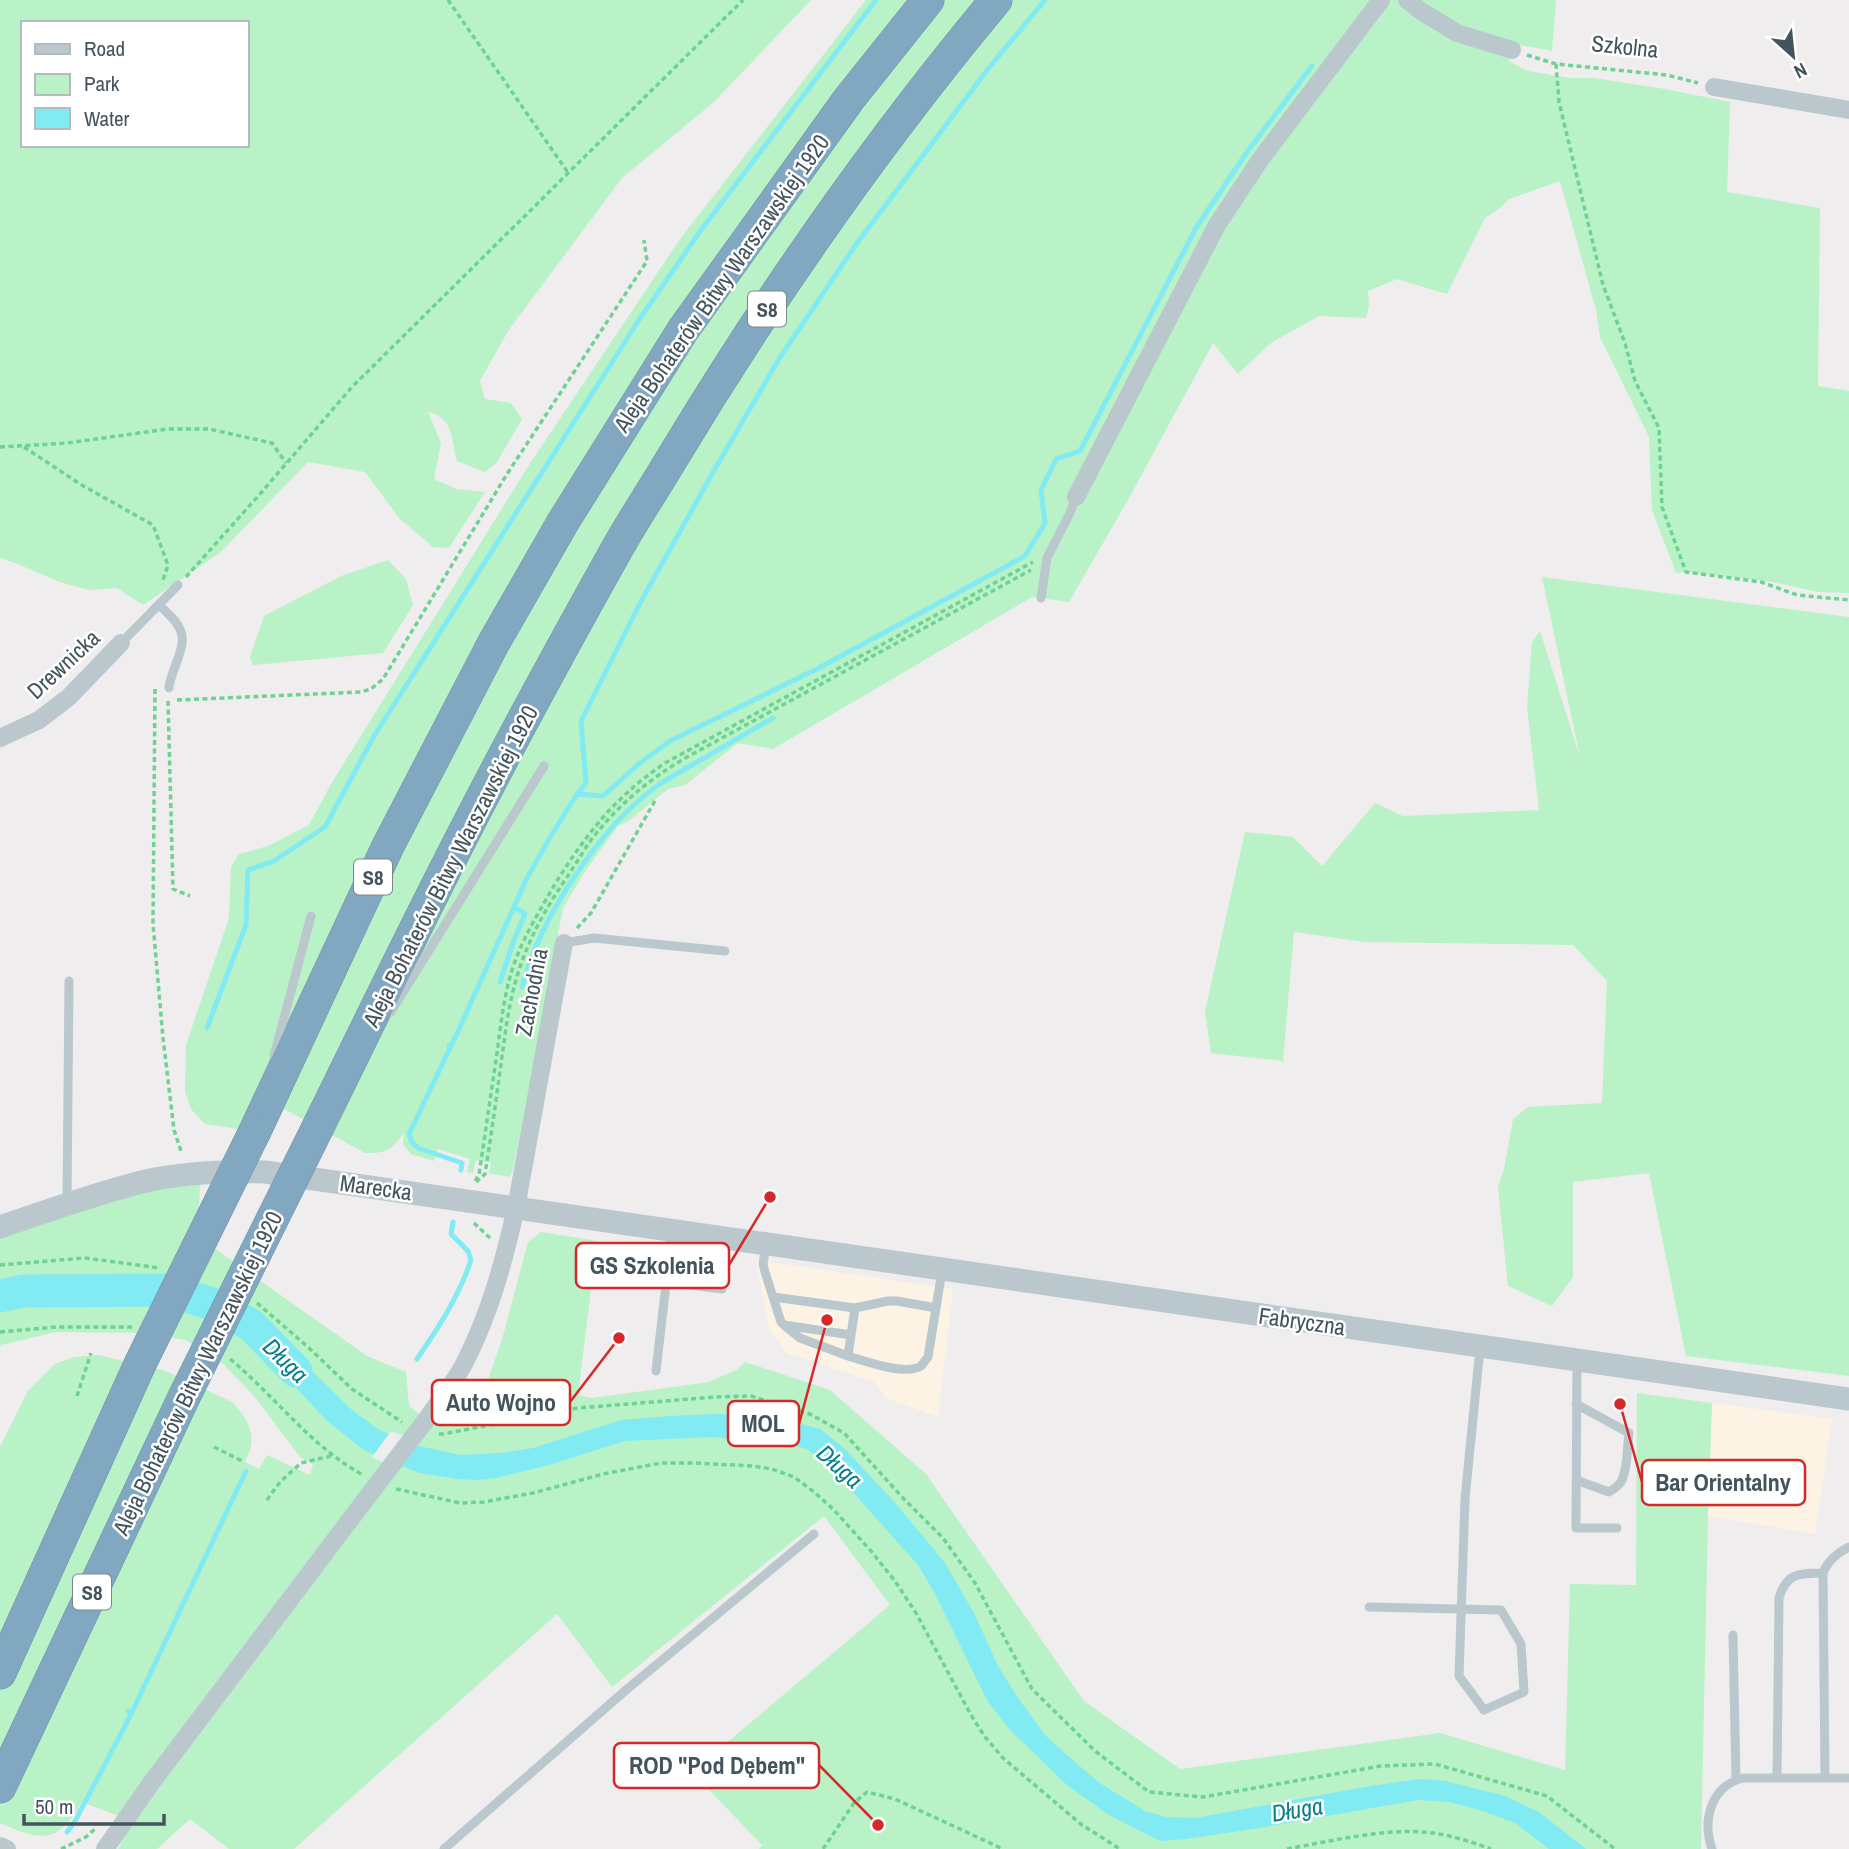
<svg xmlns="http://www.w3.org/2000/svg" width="1849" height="1849" font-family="'Archivo Narrow',sans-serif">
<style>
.commercial{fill:#fdf3e5}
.green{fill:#b8f2c6;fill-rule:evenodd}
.water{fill:#82eaf2}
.pier{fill:#f0edee}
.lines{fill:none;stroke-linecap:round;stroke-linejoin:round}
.stream{stroke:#82eaf2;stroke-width:5}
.river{stroke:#82eaf2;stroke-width:33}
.motorway-casing{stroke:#6d93ac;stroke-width:33}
.path{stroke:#6ed293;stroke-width:3.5;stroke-dasharray:5 3.5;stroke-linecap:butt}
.service{stroke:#bac8ce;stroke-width:9}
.minor{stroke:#bac8ce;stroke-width:18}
.tertiary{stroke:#bac8ce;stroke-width:23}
.motorway{stroke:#81a8c0;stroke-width:32}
.motorway-bridge-casing{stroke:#6d93ac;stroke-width:33;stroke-linecap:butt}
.minor-bridge{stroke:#bac8ce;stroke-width:18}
.motorway-bridge{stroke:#81a8c0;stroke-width:32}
.labels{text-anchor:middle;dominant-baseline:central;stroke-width:5;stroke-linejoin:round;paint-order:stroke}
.shield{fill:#fff;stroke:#7c878d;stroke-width:2}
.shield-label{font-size:21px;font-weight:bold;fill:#44545c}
.street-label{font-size:23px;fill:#44545c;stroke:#fff}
.water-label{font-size:24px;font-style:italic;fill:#067f89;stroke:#fff}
.leader{fill:none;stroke:#d62828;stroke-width:2.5}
.callout-dot{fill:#d62828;stroke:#fff;stroke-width:2.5}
.callout{fill:#fff;stroke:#d62828;stroke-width:2.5}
.callout-label{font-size:24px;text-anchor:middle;font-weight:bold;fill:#44545c}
</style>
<rect width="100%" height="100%" fill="#f0edee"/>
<!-- commercial -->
<path class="commercial" d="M756 1260 953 1289 938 1417 886 1398 876 1383 786 1353 770 1331Z
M1712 1403 1832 1419 1815 1534 1708 1516Z"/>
<!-- green -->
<path class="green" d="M0 0H811L714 102 622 178 508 331 480 381 485 399 511 403 522 419 497 462 485 472 457 461C451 439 454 417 428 412L441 443 434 479 456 489 485 492 449 548 433 547 399 518 365 472 308 462 221 552 143 605 117 588 89 590 60 582 18 564 0 558ZM23 23H247V145H23Z
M866 0H1556L1552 51 1514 44 1509 61 1528 71 1570 78H1594L1665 89 1730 102 1727 192 1820 208 1818 386 1849 391V593L1818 592 1767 581 1687 572 1676 573 1652 510 1649 437 1600 337 1596 310 1560 181 1509 199 1500 208 1485 218 1447 294 1397 279 1368 291 1369 306 1366 318 1319 316 1271 343 1238 374 1213 343 1128 500 1069 602 1032 597 773 749 738 743 685 785 668 789 627 822 618 826 586 870 563 908 513 1170 509 1177 489 1173 491 1163 476 1160 473 1173 467 1172 470 1159 438 1149 434 1161 411 1154 403 1144 404 1133C392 1149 386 1154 365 1153L284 1109 272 1134 205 1124 191 1109 185 1092 186 1045 229 918 231 867 239 854 268 846 309 825 331 784 529 465 680 239Z
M388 560 406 579 413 605 383 653 253 665 250 657 264 616 341 576Z
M1542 577 1849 617V1376L1686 1356 1649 1173 1573 1182V1277L1552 1306 1508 1286 1498 1187 1504 1169 1513 1119 1528 1107 1602 1103 1607 981 1573 945 1365 942 1294 932 1283 1061 1211 1053 1205 1011 1245 832 1293 837 1322 866 1375 803 1403 816 1539 810 1527 707 1532 642 1540 631 1580 757Z
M201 1173 197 1236 367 1356 406 1372 409 1406 433 1425 496 1410 480 1403 503 1336 528 1242 541 1232 597 1241 578 1395 592 1398 709 1382 738 1369 745 1362 830 1390 926 1474 1084 1701 1180 1769 1440 1733 1565 1770 1570 1584 1636 1585 1637 1393 1712 1403 1708 1516 1701 1849H759L762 1845 692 1772 890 1605 824 1516 612 1687 557 1614 294 1849H229L190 1819 157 1849H118L132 1821 82 1802C57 1845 41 1841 0 1823V1447L28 1391 55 1364 74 1357 98 1355 163 1370 232 1402C243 1413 254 1428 251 1445 250 1451 247 1457 245 1462L259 1469 267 1455 310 1475 313 1464 300 1457 255 1397 222 1363 186 1340 142 1333 56 1332 1 1345 0 1348V1227Z"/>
<!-- water -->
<path class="water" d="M64 1281H133L124 1301 37 1302 0 1307V1287L29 1283Z
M201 1287 216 1291 206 1311 192 1307Z
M271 1330 352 1410 378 1429 410 1444 460 1455 501 1453 533 1448 621 1420 670 1416 714 1414 746 1415 782 1419 820 1429 845 1449 897 1505 945 1563 974 1613 998 1666 1018 1698 1046 1736 1075 1762 1101 1784 1145 1811 1167 1817 1195 1818 1370 1786 1420 1779 1445 1781 1505 1796 1539 1812 1586 1849H1549L1515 1823 1480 1810 1449 1802 1418 1800 1259 1828 1186 1839 1160 1841 1109 1815 1068 1786 1009 1729 987 1700 934 1592 918 1565 834 1471 807 1449 776 1440H738L713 1437 625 1441 549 1465 496 1478 477 1480 458 1479 419 1473 364 1450 327 1421 288 1379 258 1356Z"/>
<!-- pier -->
<path class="pier" d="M391 1431 420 1442 399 1470 372 1457Z"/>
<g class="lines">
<!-- stream -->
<path class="stream" d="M577 794 586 783 581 721 639 605 716 467 779 359 857 243 988 69 1045 0
M500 982 514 940 525 914 514 907
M522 987C540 918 600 827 657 786 670 777 685 769 699 761 723 747 748 732 773 718
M207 1028 246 925 248 870 274 861 325 827 374 736 639 320 701 230 876 0
M449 1045 451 1046 460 1027 527 878 549 839 577 794 603 796 640 763 670 741 819 668 1025 556 1045 523 1041 490 1056 459 1080 451 1196 228 1247 152 1312 66
M451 1046 409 1134 412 1142 418 1148 462 1163 461 1170
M417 1359C439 1327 459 1296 471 1260L468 1251 451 1234 453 1222
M132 1712 246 1471
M67 1832 74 1823 125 1726 132 1712 128 1711"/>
<!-- river -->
<path class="river" d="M0 1296 23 1291 168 1290 212 1304 251 1325 296 1371"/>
<defs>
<path id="motorway" d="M318 1127C361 1040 403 952 447 866 500 761 556 658 613 556 631 523 652 492 671 460 768 299 876 144 996 0
M255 1131 388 846 493 644 563 522 683 330 849 99 928 0
M0 1673 140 1364
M0 1787 184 1397"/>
</defs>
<!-- motorway casing -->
<use href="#motorway" class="motorway-casing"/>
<!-- path -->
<path class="path" d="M448 0 569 174
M1527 55 1556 64 1667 75 1698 83
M1556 64 1559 102 1603 285 1625 343 1635 381 1659 428 1662 507 1686 572 1761 582 1797 595 1849 600
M0 447 67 443 168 429H209L272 443 286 463
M24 447 80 484 153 525 168 565 163 580
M186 577 260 494 352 387 743 0
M155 689 153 924 163 1038 174 1130 182 1154
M177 700 361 692 371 689 383 679 507 474 647 261 644 240
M168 701 173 889 190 896
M577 928 591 913 656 799
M475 1181 479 1175C485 1134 491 1094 497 1053 501 1024 504 993 514 964 524 936 540 910 555 884 587 833 615 797 665 763L1033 562
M476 1182 485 1174C491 1137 496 1100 501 1064 505 1036 508 1007 516 980 526 944 544 911 565 880 574 867 582 853 591 840 618 805 649 779 687 757L1031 570
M474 1223 491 1239
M0 1265 85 1258 160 1268
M257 1303 308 1347 352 1389 402 1422
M0 1332 56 1327H132
M230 1359C276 1397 310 1446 363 1475
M77 1396 91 1353
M439 1434H443L578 1408 715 1397 751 1396 810 1414 844 1433 903 1498 943 1538 975 1583 1032 1689 1095 1751 1149 1792 1203 1797 1381 1766 1435 1764 1547 1796 1615 1849
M214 1447 244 1462
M396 1489 460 1503 484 1502 533 1493 603 1474 661 1463H694L752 1466 772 1469 794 1477 814 1492 833 1509 871 1551 895 1581 916 1613 971 1715 985 1737 1003 1758 1082 1825 1120 1849
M267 1500 280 1482 301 1463 331 1456
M61 1849 86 1837 96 1828
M823 1849 854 1803 867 1792 895 1799 1003 1849
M1287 1849C1332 1841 1387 1827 1433 1833 1453 1836 1472 1842 1491 1849"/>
<!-- service -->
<path class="service" d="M1041 598 1047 558 1070 513 1076 497
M159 605C166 612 178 621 181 632 187 647 170 672 169 688
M121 643 178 585
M564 943 594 938 725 951
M390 1013 544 766
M274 1056 311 916
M67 1203 69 981
M766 1245 763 1264 765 1272 781 1322 784 1325 851 1335 855 1308
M666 1282 722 1289
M773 1297 855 1308 888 1301H897L936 1308
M785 1326 800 1338 848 1356
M851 1335 848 1356C865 1361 905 1376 921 1366 924 1363 925 1360 928 1357L942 1271
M1577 1361 1576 1528H1617
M656 1371 672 1232
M1576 1480 1609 1492C1614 1489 1620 1485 1622 1480 1628 1467 1627 1447 1629 1433L1576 1404
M1369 1607 1501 1610 1521 1644 1524 1692 1484 1710 1459 1676 1465 1499 1480 1348
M1733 1635 1736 1780
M1777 1778 1779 1598C1786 1573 1800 1573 1823 1573
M1825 1778 1823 1573C1828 1560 1837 1553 1849 1547
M444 1849 626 1690 814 1534
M1712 1849C1702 1820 1711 1786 1743 1778H1849"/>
<!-- minor -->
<path class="minor" d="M1407 0 1421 11 1457 33 1512 50
M1714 87 1849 110
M1076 497 1217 225 1260 160 1381 0
M0 738 39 720 69 697 121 643
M426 1420C439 1401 455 1382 465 1362 490 1313 504 1261 516 1208L564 943
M0 1846 7 1849
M105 1849 152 1782 362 1504"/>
<!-- tertiary -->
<path class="tertiary" d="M0 1227C48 1211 96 1193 146 1181 185 1172 225 1171 265 1172L1849 1399"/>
<!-- motorway -->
<use href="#motorway" class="motorway"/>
<defs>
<path id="motorway-bridge" d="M140 1364 255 1131
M184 1397 318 1127"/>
</defs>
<!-- motorway-bridge casing -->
<use href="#motorway-bridge" class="motorway-bridge-casing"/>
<!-- minor-bridge -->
<path class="minor-bridge" d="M362 1504 426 1420"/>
<!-- motorway-bridge -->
<use href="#motorway-bridge" class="motorway-bridge"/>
</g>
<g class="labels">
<!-- shield labels -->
<g class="shield">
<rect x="748" y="291.5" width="38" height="35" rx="5"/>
<rect x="354" y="859.5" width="38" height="35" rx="5"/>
<rect x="73" y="1574.5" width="38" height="35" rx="5"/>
</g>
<g class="shield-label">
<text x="767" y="309">S8</text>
<text x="373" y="877">S8</text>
<text x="92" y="1592">S8</text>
</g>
<!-- street labels -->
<g class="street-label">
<text transform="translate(1625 46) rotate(6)">Szkolna</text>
<text transform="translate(721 283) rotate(-55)">Aleja Bohaterów Bitwy Warszawskiej 1920</text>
<text transform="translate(63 664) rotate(-43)">Drewnicka</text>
<text transform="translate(450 866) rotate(-63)">Aleja Bohaterów Bitwy Warszawskiej 1920</text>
<text transform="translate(531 992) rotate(-79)">Zachodnia</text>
<text transform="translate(376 1187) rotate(8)">Marecka</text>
<text transform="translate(1302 1321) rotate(8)">Fabryczna</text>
<text transform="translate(197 1373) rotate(-64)">Aleja Bohaterów Bitwy Warszawskiej 1920</text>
</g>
<!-- water labels -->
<g class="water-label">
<text transform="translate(286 1360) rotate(44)">Długa</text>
<text transform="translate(840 1466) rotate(42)">Długa</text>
<text transform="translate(1297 1809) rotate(-9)">Długa</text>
</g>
</g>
<!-- callouts -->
<path class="leader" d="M770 1197L729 1265M619 1338L570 1402M827 1320L799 1424M1620 1404L1642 1482M878 1825L819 1765"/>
<g class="callout-dot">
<circle cx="770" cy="1197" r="7"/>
<circle cx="619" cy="1338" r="7"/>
<circle cx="827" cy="1320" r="7"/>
<circle cx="1620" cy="1404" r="7"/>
<circle cx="878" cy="1825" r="7"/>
</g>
<g class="callout">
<rect x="576" y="1243" width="153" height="45" rx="7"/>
<rect x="432" y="1380" width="138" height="45" rx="7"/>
<rect x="728" y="1401" width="71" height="45" rx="7"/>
<rect x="1642" y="1460" width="163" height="45" rx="7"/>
<rect x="614" y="1743" width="205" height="45" rx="7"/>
</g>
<g class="callout-label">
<text x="652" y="1274">GS Szkolenia</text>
<text x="501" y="1411">Auto Wojno</text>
<text x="763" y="1432">MOL</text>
<text x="1723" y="1491">Bar Orientalny</text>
<text x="717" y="1774">ROD "Pod Dębem"</text>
</g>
<!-- legend -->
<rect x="21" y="21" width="228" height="126" fill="#ffffff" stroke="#b4bbbe" stroke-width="2"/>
<rect x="35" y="44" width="35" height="10" fill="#bac8ce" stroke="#b4bbbe" stroke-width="2"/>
<text x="84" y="56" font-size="21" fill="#44545c">Road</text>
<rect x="35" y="74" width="35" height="21" fill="#b8f2c6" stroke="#b4bbbe" stroke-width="2"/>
<text x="84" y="91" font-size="21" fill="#44545c">Park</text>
<rect x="35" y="108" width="35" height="21" fill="#82eaf2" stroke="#b4bbbe" stroke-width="2"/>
<text x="84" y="126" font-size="21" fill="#44545c">Water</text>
<!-- north arrow -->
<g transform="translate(1793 56) rotate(153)" stroke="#ffffff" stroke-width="5" paint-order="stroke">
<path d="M0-5L12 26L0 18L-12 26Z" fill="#44545c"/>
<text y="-10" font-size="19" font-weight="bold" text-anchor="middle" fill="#44545c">N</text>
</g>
<!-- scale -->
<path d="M24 1814v10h140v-10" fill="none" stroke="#44545c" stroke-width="3.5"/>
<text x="35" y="1814" font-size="21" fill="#44545c" stroke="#ffffff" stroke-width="5" paint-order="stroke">50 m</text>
</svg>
